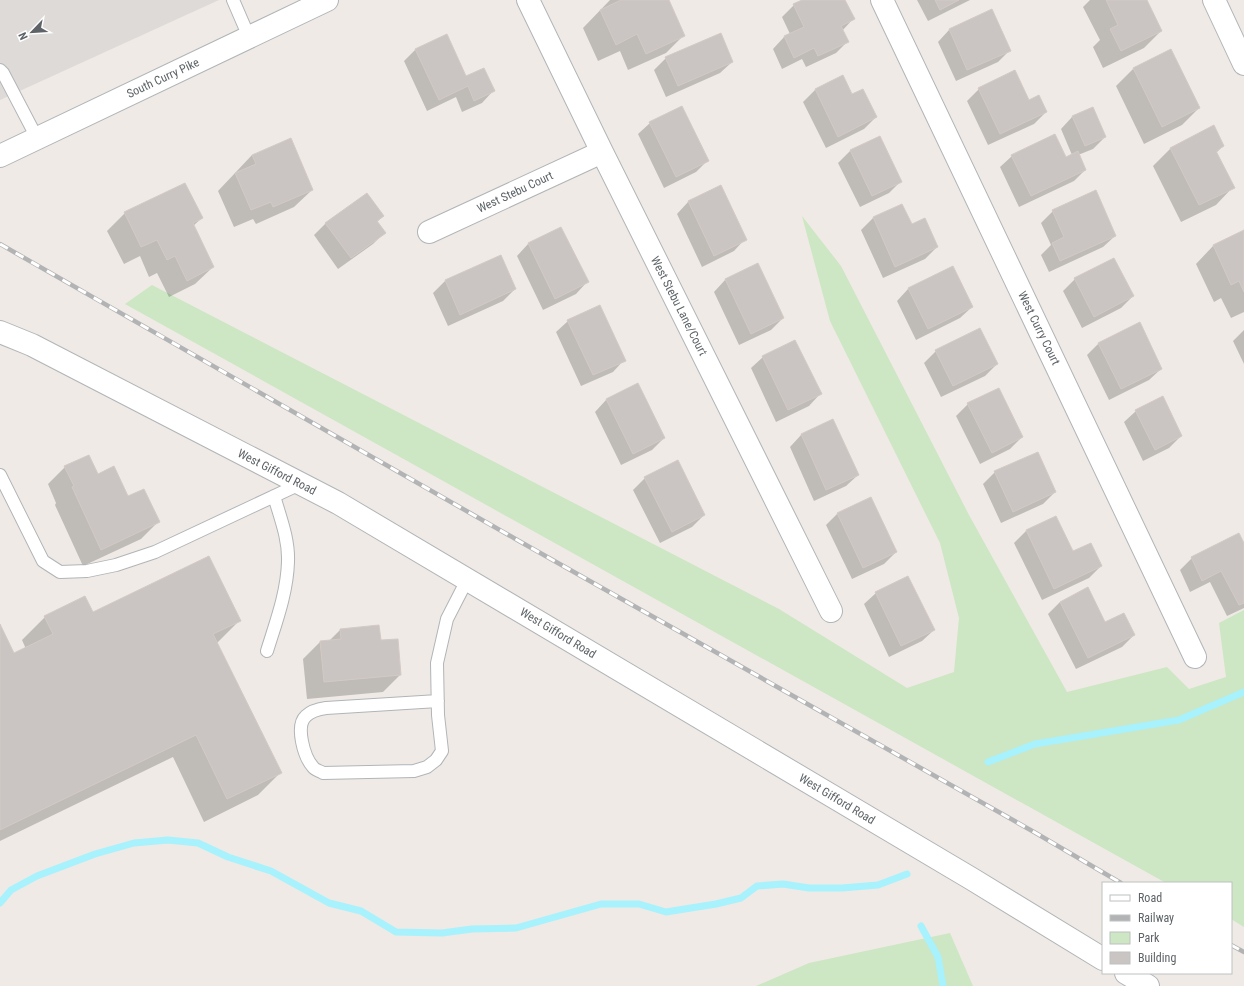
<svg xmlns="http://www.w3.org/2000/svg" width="1244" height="986" font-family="'Roboto Condensed',sans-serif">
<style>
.industrial{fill:#dedad8}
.green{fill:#cde6c3}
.shadow{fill:#0003}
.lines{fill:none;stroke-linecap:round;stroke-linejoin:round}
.stream{stroke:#a7f2fd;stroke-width:7}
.building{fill:#cac5c3;stroke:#d4cac4}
.lane-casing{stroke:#b1b5b8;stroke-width:14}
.street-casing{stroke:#b1b5b8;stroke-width:24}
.secondary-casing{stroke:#b0b5b8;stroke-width:24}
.lane{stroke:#fff;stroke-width:12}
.street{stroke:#fff;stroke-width:22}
.secondary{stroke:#fff;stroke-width:22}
.rail-casing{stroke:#b2b3b4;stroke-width:4.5}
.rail{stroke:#fff;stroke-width:3;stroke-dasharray:9;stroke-linecap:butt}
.labels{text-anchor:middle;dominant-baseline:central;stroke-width:3.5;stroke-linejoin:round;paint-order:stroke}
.street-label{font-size:12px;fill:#5d6366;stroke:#fff}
</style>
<rect width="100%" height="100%" fill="#efeae5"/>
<!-- industrial -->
<path class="industrial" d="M0 0H219L0 100Z"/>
<!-- green -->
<path class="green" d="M802 216 841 266 969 515 1067 692 1167 667 1189 689 1226 677 1219 623 1244 610V927L1231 919V883H1166L125 304 152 285 779 609 907 688 954 672 959 618 940 543 830 321Z
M950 933 973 986H756L809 963Z"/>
<!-- shadow -->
<path class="shadow" d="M610 0H667L684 35 666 53 628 70 620 51 598 61 583 28Z
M804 0H844L853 19 842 31 848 41 836 53 806 67 802 59 782 69 773 49 784 37 790 34 782 17 794 5Z
M917 0H970L928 21Z
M1090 0H1146L1161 31 1144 48 1103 68 1093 47 1100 40 1083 7Z
M992 11 1010 50 998 62 956 81 938 42 949 30Z
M416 49 465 78 493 91 482 103 462 112 456 97 427 111 404 61Z
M666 58 732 62 720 73 666 97 654 70Z
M1133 69 1199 108 1182 125 1144 144 1116 86Z
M842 77 852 96 876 117 864 129 826 148 803 102 815 90Z
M979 89 1029 101 1046 112 1034 124 988 145 967 101Z
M1093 108 1105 137 1093 149 1078 155 1085 170 1074 181 1019 207 1000 167 1012 156 1066 158 1072 155 1061 129 1072 117Z
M650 123 708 160 696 172 664 188 638 134Z
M879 137 901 181 889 193 860 207 838 163 850 151Z
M1223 146 1216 153 1233 187 1216 205 1181 222 1153 166 1171 148Z
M252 155 312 190 294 207 256 224 253 219 234 227 218 191Z
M185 184 202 218 193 226 213 267 195 284 169 297 157 273 149 277 140 256 124 264 107 231 125 213Z
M720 187 745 239 734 251 702 267 677 214 688 202Z
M902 205 911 225 937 247 925 259 883 278 861 230 873 218Z
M1053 211 1115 236 1103 247 1049 272 1041 255 1051 245 1041 223Z
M383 216 377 222 384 233 373 244 338 269 314 235 326 223Z
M561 228 587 282 576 294 543 310 517 256 528 244Z
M1244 231V312L1231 318 1221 298 1214 302 1196 264 1213 246Z
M500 256 515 289 503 301 448 326 433 293 445 281Z
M952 267 972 307 960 318 916 340 897 301 908 289Z
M1075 279 1133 296 1121 308 1082 328 1063 291Z
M725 280 783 318 771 330 739 345 714 292Z
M568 321 624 360 613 372 581 386 556 332Z
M1244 330V364L1233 341Z
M1099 343 1161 369 1149 380 1109 400 1087 355Z
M936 351 997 364 985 376 941 397 924 363Z
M763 357 820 394 809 406 776 422 751 368Z
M638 385 664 438 652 450 621 465 595 412 606 400Z
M968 404 1022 437 1010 449 980 464 956 416Z
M1136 411 1181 436 1169 448 1143 461 1124 422Z
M833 421 858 475 846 486 814 501 790 447 801 435Z
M65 467 97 476 158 522 141 539 83 566 55 505 56 503 48 484Z
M995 472 1055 492 1043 504 1001 523 983 484Z
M645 478 704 515 692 527 660 543 633 490Z
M838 513 896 552 884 564 852 579 826 525Z
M1055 517 1073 553 1101 566 1089 578 1042 600 1014 543 1026 531Z
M1244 545V608L1227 616 1210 582 1190 592 1180 570 1192 558Z
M876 593 934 630 922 641 889 657 864 604Z
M1060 602 1134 635 1122 647 1076 669 1048 614Z
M92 614 240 620 216 644 281 772 258 795 204 822 173 757 0 841V627L14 655 26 649 22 640 45 617Z
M340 630 380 641 400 675 383 692 307 699 303 659 320 642 329 641Z"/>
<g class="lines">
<!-- stream -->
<path class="stream" d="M988 762 1035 744 1179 720 1244 692
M0 903 11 890 37 876 95 854 134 843 168 840 198 843 228 857 271 871 329 903 361 911 396 932 442 933 472 929 516 928 601 904H639L666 912 716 904 741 898 757 886 783 884 809 888H842L878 885 907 874
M921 926 938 957 943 986"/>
</g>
<!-- building -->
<path class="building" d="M621 0H669L685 36 646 54 637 34 616 45 600 10Z
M802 0H845L855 19 841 26 849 42 818 56 814 48 794 58 784 36 804 27 793 4Z
M935 0H959L940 10Z
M1106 0H1147L1162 31 1121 51 1110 29 1118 25Z
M992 9 1011 51 967 70 949 29Z
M721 33 733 62 678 86 665 57Z
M447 34 466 76 484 68 495 91 474 101 468 86 439 100 415 49Z
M1171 49 1200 108 1162 127 1133 68Z
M1015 70 1029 100 1039 95 1047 112 1000 134 978 88Z
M843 75 852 94 863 89 877 117 838 137 815 89Z
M682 106 709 161 676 177 649 122Z
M1093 107 1106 137 1085 146 1072 116Z
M1214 125 1224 146 1216 151 1235 188 1199 205 1170 148Z
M1055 134 1066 157 1078 151 1086 170 1031 196 1011 155Z
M880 136 902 182 872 196 850 150Z
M291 138 313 190 273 207 271 202 251 210 235 173 256 164 252 155Z
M185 183 203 218 193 223 214 267 187 281 175 256 167 260 157 240 141 247 124 212Z
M721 185 747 240 714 256 688 201Z
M1096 190 1116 236 1060 261 1052 243 1064 237 1052 210Z
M367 193 384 216 377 221 386 233 351 258 325 223Z
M902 204 912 224 925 218 938 247 895 267 873 217Z
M561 227 589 282 555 299 528 243Z
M1244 230V292L1239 281 1231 285 1213 245Z
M501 255 516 289 460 315 445 280Z
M1114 258 1134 296 1094 317 1074 278Z
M758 263 784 318 751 334 725 279Z
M953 266 973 307 928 329 908 288Z
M600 305 626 361 593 375 567 320Z
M1140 322 1162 369 1121 389 1098 343Z
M980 328 998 364 953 386 935 350Z
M795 340 822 394 788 410 762 356Z
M638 383 665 438 633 454 606 399Z
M999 388 1023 437 992 453 967 403Z
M1163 396 1182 436 1155 450 1135 410Z
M833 419 859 475 826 490 801 434Z
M1038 452 1056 492 1013 512 994 471Z
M89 455 98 474 114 466 128 496 144 489 160 522 101 550 72 487 74 486 64 466Z
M678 460 705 515 672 532 644 477Z
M871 497 897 552 863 568 837 513Z
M1056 516 1073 551 1091 543 1102 566 1054 589 1026 530Z
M1239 533 1244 543V603L1239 605 1221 571 1202 581 1191 557Z
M209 556 241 621 213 634 282 773 227 799 196 735 0 830V624L14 653 53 634 44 616 85 596 93 612Z
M908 576 935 630 901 646 875 592Z
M1088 587 1105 622 1124 613 1135 635 1088 658 1060 602Z
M379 625 381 640 398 639 401 675 324 682 320 641 341 639 340 629Z"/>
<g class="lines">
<defs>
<path id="lane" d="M233 0 249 37
M0 70 3 73 37 138
M0 475 43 561 60 572 87 571 116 565 155 552 300 484
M267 651C276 622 287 593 288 562 289 539 280 517 274 496
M438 701 326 708C319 709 311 711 306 716 295 726 304 757 313 767 315 770 320 771 323 773L414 771 427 767 436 760 442 751 438 715 437 663 447 619 467 580"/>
<path id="street" d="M528 0 602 152 831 611
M882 0 1195 657
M1214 0 1244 64
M429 232 602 152
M0 332 32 345 338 503 972 879 1103 959
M1126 973 1148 986"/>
<path id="secondary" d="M0 156 327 0"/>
</defs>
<!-- lane casing -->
<use href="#lane" class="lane-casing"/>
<!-- street casing -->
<use href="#street" class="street-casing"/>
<!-- secondary casing -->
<use href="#secondary" class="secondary-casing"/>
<!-- lane -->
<use href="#lane" class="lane"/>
<!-- street -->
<use href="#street" class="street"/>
<!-- secondary -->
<use href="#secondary" class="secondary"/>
<defs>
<path id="rail" d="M0 244 519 541 1034 832 1121 883
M1231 945 1244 952"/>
</defs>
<!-- rail casing -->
<use href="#rail" class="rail-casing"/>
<!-- rail -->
<use href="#rail" class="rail"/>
</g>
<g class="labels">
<!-- street labels -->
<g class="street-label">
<text transform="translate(163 78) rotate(-25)">South Curry Pike</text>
<text transform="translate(515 192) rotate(-25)">West Stebu Court</text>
<text transform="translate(679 306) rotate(63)">West Stebu Lane/Court</text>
<text transform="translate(1039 328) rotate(64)">West Curry Court</text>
<text transform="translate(277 472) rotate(27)">West Gifford Road</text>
<text transform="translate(558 633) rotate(31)">West Gifford Road</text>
<text transform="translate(837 799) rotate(31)">West Gifford Road</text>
</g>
</g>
<!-- legend -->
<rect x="1102" y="882" width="130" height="92" fill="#ffffff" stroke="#bec1c2"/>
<rect x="1110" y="895" width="20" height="6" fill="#ffffff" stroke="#bec1c2"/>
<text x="1138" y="902" font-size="12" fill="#5d6366">Road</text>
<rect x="1110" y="915" width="20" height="6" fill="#b2b3b4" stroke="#bec1c2"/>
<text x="1138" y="922" font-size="12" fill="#5d6366">Railway</text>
<rect x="1110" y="932" width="20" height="12" fill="#cde6c3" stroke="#bec1c2"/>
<text x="1138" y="942" font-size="12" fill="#5d6366">Park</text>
<rect x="1110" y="952" width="20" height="12" fill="#cac5c3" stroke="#bec1c2"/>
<text x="1138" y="962" font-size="12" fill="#5d6366">Building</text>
<!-- north arrow -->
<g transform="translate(32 32) rotate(245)" stroke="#ffffff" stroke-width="3" paint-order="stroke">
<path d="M0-3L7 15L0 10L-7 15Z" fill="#5d6366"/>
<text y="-6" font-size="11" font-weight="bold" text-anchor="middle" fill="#5d6366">N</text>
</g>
</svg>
